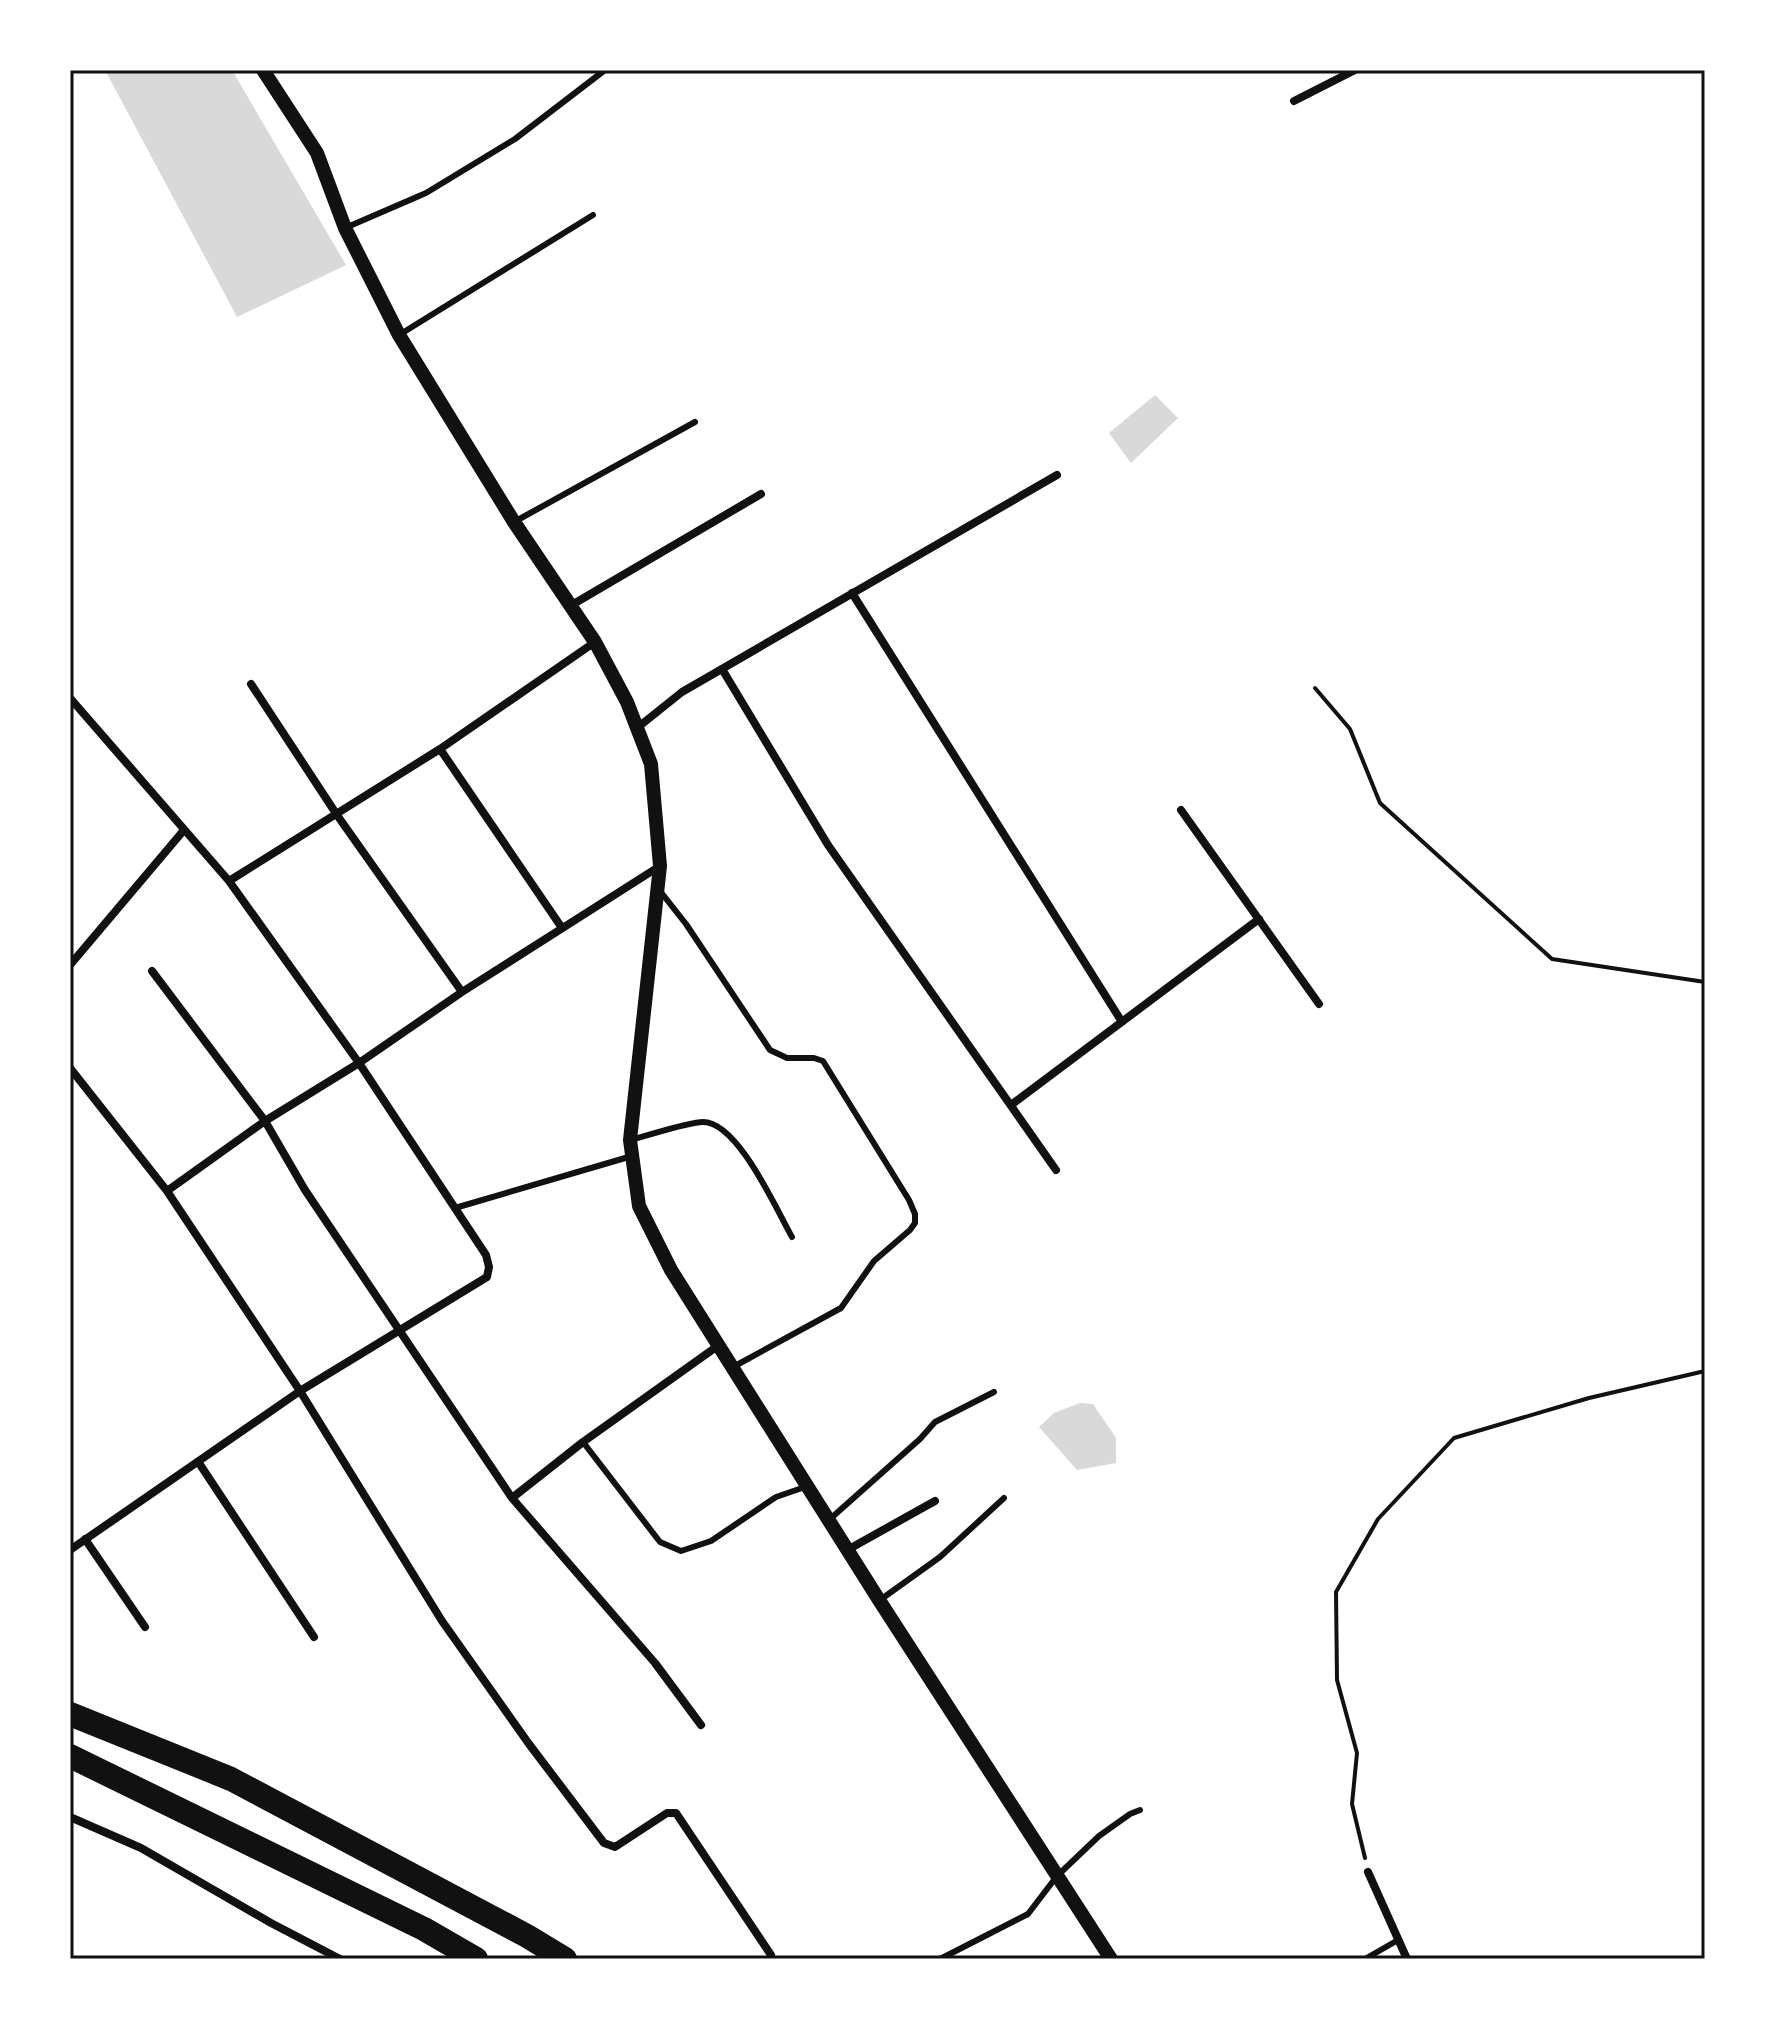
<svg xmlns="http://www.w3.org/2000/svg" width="1775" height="2029" font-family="'Titillium Web',sans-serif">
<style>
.water{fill:#d9d9d9}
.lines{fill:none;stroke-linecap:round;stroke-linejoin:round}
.path{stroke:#111;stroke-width:4}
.service{stroke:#111;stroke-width:6}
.minor{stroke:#111;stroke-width:8}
.tertiary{stroke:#111;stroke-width:14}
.motorway{stroke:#111;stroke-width:24}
.neatline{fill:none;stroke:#111;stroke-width:3}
</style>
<rect width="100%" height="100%" fill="#fff"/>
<!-- water -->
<path class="water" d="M105 70H232L346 265 237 317Z
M1155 395 1178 418 1131 463 1109 433Z
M1080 1403 1093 1404 1116 1438V1463L1077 1470 1039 1427 1054 1413Z"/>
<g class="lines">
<!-- path -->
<path class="path" d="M1315 688 1350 729 1380 803 1552 959 1705 982
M1365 1858 1352 1804 1357 1753 1337 1680 1336 1592 1378 1519 1454 1438 1589 1398 1705 1371"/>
<!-- service -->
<path class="service" d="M345 228 426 193 515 139 605 70
M399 335 593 215
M514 522 695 422
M660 891 686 924 770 1050 787 1058H814L823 1061 909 1200 915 1214V1223L910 1230 874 1261 841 1308 733 1367
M630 1140C647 1136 688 1122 703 1122 738 1122 776 1209 792 1237
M455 1208 632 1156
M583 1442 660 1542 681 1551 711 1541 776 1497 805 1487
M830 1519 920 1439 935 1422 994 1392
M880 1600 940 1557 1004 1498
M940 1959 1028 1914 1057 1876 1099 1836 1130 1814 1140 1810
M1365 1959 1398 1940"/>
<!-- minor -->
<path class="minor" d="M1294 101 1355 70
M852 593 1122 1022
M570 606 761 494
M722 669 828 845 1056 1170
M251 684 337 815 462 992
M70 698 229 881 359 1063 486 1255 489 1267 487 1277 300 1391 70 1550
M637 728 682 692 1057 475
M440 749 562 928
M1181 810 1319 1004
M660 866 462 992 359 1063 265 1121 167 1191 300 1391 442 1621 529 1744 604 1843 615 1847 667 1813H676L771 1955
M229 881 440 749 595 642
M70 965 184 830
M152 971 265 1121 305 1190 512 1498 655 1663 701 1725
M70 1068 167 1191
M1011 1105 1259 919
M199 1463 314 1637
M512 1498 583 1442 719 1345
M85 1539 145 1627
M849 1549 935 1501
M70 1817 141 1848 271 1923 340 1959
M1368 1872 1407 1959"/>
<!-- tertiary -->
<path class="tertiary" d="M263 70 317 153 345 228 399 335 514 522 595 642 627 702 651 764 660 866 630 1140 639 1206 671 1270 879 1600 1111 1959"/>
<!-- motorway -->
<path class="motorway" d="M70 1714 231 1779 527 1936 565 1959
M70 1756 424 1929 476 1959"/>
</g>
<!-- border -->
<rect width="1775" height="2029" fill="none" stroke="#ffffff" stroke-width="144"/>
<rect x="72" y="72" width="1631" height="1885" class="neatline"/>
</svg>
